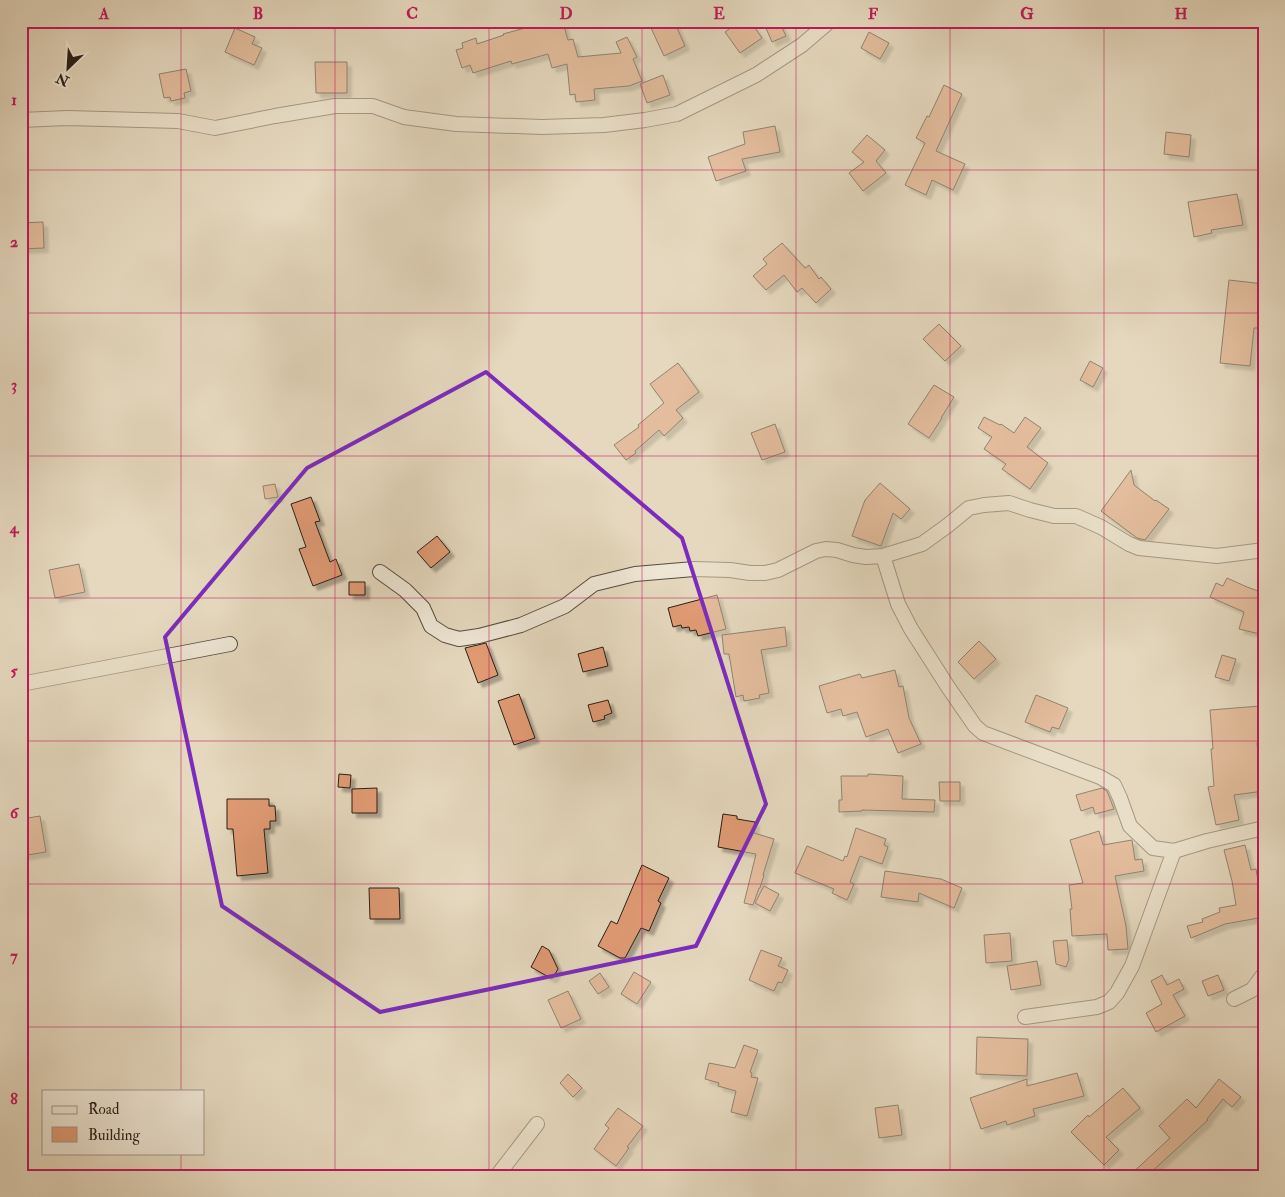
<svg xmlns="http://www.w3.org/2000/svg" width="1285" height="1197" font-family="'IM FELL Double Pica',serif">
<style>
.building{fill:#e19b74;stroke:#281d17;filter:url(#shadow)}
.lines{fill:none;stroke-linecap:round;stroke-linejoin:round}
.street-casing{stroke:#574c41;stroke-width:16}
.street{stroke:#eee6d5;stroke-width:14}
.marked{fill:none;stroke:#7b2cbf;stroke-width:4;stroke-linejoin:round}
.grid{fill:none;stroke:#c2185b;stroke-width:1;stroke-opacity:0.55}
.neatline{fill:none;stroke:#c2185b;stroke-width:2}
.grid-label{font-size:16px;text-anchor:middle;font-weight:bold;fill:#c2185b}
</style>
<defs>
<filter id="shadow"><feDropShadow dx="4.5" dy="4.5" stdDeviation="1" flood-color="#0004"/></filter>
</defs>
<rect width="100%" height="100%" fill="#e5d8be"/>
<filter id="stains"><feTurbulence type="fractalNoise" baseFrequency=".004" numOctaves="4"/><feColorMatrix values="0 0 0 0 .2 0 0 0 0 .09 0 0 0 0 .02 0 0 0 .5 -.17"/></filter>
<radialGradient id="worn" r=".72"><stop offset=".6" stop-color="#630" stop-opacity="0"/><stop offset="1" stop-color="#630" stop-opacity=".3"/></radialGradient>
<!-- building -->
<path class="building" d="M665 21H674L685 46 664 56 651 28Z
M740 21H750L762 38 740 53 725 32Z
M775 21H779L786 36 772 42 765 26Z
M563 23 568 40 573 39 578 57 621 53 616 42 627 37 637 57 633 59 642 81 629 86 594 89 595 100 576 102 575 94 570 95 567 64 552 68 548 54 512 64 511 61 473 73 470 65 462 68 456 50 463 48 462 43 476 38 477 44 504 35 503 34 540 24 541 28Z
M235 28 255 37 252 44 262 48 254 65 225 52Z
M869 32 889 43 880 59 861 48Z
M315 62H347V93H316Z
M186 69 191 91 184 93 185 98 171 101 170 97 164 98 159 74Z
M663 75 670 95 647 103 640 84Z
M944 85 962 94 936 151 965 164 953 190 932 180 926 195 905 185 925 143 916 138 927 116 929 117Z
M775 126 780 152 742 159 746 171 716 181 708 157 745 144 743 132Z
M1166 132 1191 135 1189 157 1164 154Z
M867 135 885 150 876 161 886 173 863 191 849 173 864 162 852 152Z
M1237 194 1243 225 1211 230 1212 233 1194 237 1188 202Z
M43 222 44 248 21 249V223Z
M782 243 805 268 809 265 819 279 821 277 831 289 816 303 802 288 797 292 784 275 766 290 753 276 767 264 763 259Z
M1229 280 1264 284V328H1254L1250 366 1220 363Z
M939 324 961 346 945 361 923 339Z
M1090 361 1103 368 1093 387 1080 380Z
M678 363 699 392 676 410 683 418 664 436 659 430 635 451 636 453 626 460 614 445 639 427 638 425 664 403 650 384Z
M934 385 954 397 941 418H942L929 438 908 424Z
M984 417 1000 425 1001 424 1014 433 1025 417 1041 428 1027 447 1048 463 1030 489 1002 469 1006 464 984 449 992 437 978 428Z
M775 424 785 452 762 460 751 433Z
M1131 470 1134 485 1155 501 1156 500 1169 509 1145 540 1137 538 1101 511Z
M880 483 910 509 901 519 893 513 881 546 852 536 865 500Z
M275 484 278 497 265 499 263 486Z
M311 497 320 521 315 522 330 562 336 559 342 575 313 586 299 549 306 547 291 504Z
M437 536 450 552 431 568 417 552Z
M79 564 85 592 55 598 49 570Z
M1227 578 1247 587 1264 593V635L1239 629 1244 612 1210 597 1216 583 1223 586Z
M349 582H365V595H349Z
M717 595 726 629 698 636 696 630 690 631 689 627 682 628 681 625 673 627 668 608Z
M785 627 787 646 761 650 769 693 759 695 760 698 744 701 743 695 736 697 729 654H724L722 635Z
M979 641 996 659 974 679 958 662Z
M486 643 498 675 478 683 465 648Z
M603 647 608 666 583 672 578 654Z
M1222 655 1236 659 1229 681 1215 677Z
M895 670 899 687 903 686 909 718 921 744 898 753 888 729 866 737 857 712 843 716 841 709 827 713 819 686 860 674 862 678Z
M519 694 535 738 514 745 498 701Z
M1036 695 1068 708 1059 729 1052 727 1050 732 1025 722Z
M608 700 612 713 604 716 605 719 593 722 588 705Z
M1260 706 1263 742 1257 743 1260 773 1264 772V791L1234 795 1239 820 1216 825 1208 787 1214 786 1211 749H1213L1210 710Z
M339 774 351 775 350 788 338 787Z
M868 774 903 776 902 799 935 800 934 812 862 810V811L839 812V800H842L841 776H868Z
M939 782H960V801H940Z
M377 788V813H352V789Z
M1102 788 1107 791 1114 809 1095 814 1093 807 1081 811 1076 795Z
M227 799H269V806H275L276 821H270V829H264L268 873 237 876 233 829H227Z
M723 814 737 816V819L755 822 754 833 774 839 763 875H764L760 888H759L753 905 744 903 756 854 718 847Z
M40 816 46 852 21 856V819Z
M856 828 886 839 884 845 888 847 882 864 860 856 850 882 854 884 847 900 832 893 834 889 795 873 807 846 843 861 845 856 847 857Z
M1099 831 1103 845 1132 840 1135 860 1142 859 1144 871 1115 876 1126 926 1128 949 1108 950 1107 934 1072 936 1070 909H1072L1069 885 1083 883 1070 840Z
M1245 845 1251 870 1256 869 1260 892H1258L1264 917 1225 924 1201 934 1191 938 1187 926 1203 922 1202 919 1220 912 1219 908 1236 905 1232 881 1224 850Z
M642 865 669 878 658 901 661 903 649 931 641 928 625 958H620L598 946 611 921 617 924Z
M885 871 941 879 962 888 954 908 919 893 918 902 881 897Z
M764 886 779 894 770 911 755 903Z
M369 888H399L400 919H370Z
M1010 933 1012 961 986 963 984 935Z
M1067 940 1069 959 1066 967 1056 964 1053 941Z
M542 946 549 950 558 969 552 979 531 967Z
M761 950 782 958 778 966 788 970 782 983 778 982 774 991 749 980Z
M1037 961 1041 985 1011 990 1007 966Z
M634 972 651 982 637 1004 621 994Z
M600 973 609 987 598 994 589 981Z
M1162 975 1167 985 1179 979 1184 989 1173 995 1185 1016 1156 1032 1146 1013 1162 1004 1151 981Z
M1218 975 1224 990 1208 996 1202 981Z
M568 991 581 1019 561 1028 548 1000Z
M977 1037 1028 1039 1027 1076 976 1074Z
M744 1045 758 1050 750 1072 752 1073 751 1077 758 1078 747 1116 731 1112 736 1091 718 1086 719 1083 705 1079 709 1063 735 1068Z
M1077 1073 1084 1096 1033 1109 1035 1116 1007 1125 1006 1121 981 1129 970 1098 1027 1079V1086Z
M568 1074 582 1088 573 1097 560 1083Z
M1219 1079 1241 1097 1232 1107 1223 1099 1207 1119 1208 1120 1147 1176H1129L1170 1138 1159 1126 1187 1099 1196 1108Z
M1123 1088 1140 1108 1106 1137 1119 1150 1104 1165 1071 1132 1088 1115 1089 1117Z
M898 1105 902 1135 879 1138 875 1108Z
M618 1108 643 1126 627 1147 629 1148 616 1166 594 1149 609 1128 605 1125Z"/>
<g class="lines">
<defs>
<path id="street" d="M21 120 67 118 178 121 215 128 275 116 335 106H373L404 117 456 124 542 127 604 125 645 120 677 114 756 75 802 45 830 21
M883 556 898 604 911 629 948 687 975 726 983 733 1100 777 1114 785 1120 798 1130 826 1153 848 1174 851 1207 841 1264 828
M380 572 405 590 423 608 431 626 445 635 459 639 479 636 521 625 565 606 594 584 635 574 694 569 730 570 750 573H765L778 570 816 551 826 549 837 550 853 555 866 557 883 556 922 544 947 526 969 508 984 505 1009 503 1030 510 1054 516H1076L1101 527 1129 544 1139 548 1217 556 1264 550
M21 684 230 644
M1234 999 1252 990 1264 974
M1025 1017 1097 1007 1109 1002 1117 993 1132 966 1174 851
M497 1176 537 1124"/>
</defs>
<!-- street casing -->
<use href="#street" class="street-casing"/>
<!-- street -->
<use href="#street" class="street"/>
</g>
<!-- marked area -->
<path d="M0 0H1285V1197H0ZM486 372 682 538 766 804 696 946 380 1012 222 906 165 637 307 468Z" fill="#e5d8be" fill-opacity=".55" fill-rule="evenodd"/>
<path class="marked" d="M486 372 682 538 766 804 696 946 380 1012 222 906 165 637 307 468Z"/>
<!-- grid -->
<path class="grid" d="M181 21V1091M335 21V1176M489 21V1176M642 21V1176M796 21V1176M950 21V1176M1104 21V1176M21 170H1264M21 313H1264M21 456H1264M21 598H1264M21 741H1264M21 884H1264M21 1027H1264M181 1153V1176"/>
<!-- margin -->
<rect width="1285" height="1197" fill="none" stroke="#e5d8be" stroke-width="55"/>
<!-- legend -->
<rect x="42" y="1090" width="162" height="65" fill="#eee6d5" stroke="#9f9689"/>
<rect x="52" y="1106" width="25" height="8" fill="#eee6d5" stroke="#9f9689"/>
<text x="88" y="1114" font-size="15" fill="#281d17">Road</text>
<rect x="52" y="1127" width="25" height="15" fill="#e19b74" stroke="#9f9689"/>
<text x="88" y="1140" font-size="15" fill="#281d17">Building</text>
<!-- north arrow -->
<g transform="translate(68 68) rotate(205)" stroke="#eee6d5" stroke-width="4" paint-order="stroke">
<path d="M0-4L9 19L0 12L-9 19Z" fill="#281d17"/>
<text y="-8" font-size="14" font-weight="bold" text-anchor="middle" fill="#281d17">N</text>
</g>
<rect x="28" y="28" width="1230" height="1142" class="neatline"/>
<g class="grid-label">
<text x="104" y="19">A</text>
<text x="258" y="19">B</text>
<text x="412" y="19">C</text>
<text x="566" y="19">D</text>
<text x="719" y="19">E</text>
<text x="873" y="19">F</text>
<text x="1027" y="19">G</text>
<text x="1181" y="19">H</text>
<text x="14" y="105">1</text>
<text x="14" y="247">2</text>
<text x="14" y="390">3</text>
<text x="14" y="533">4</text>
<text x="14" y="676">5</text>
<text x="14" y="818">6</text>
<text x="14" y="961">7</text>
<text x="14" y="1104">8</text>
</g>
<rect width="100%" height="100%" filter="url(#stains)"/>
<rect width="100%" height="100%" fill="url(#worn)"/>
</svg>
